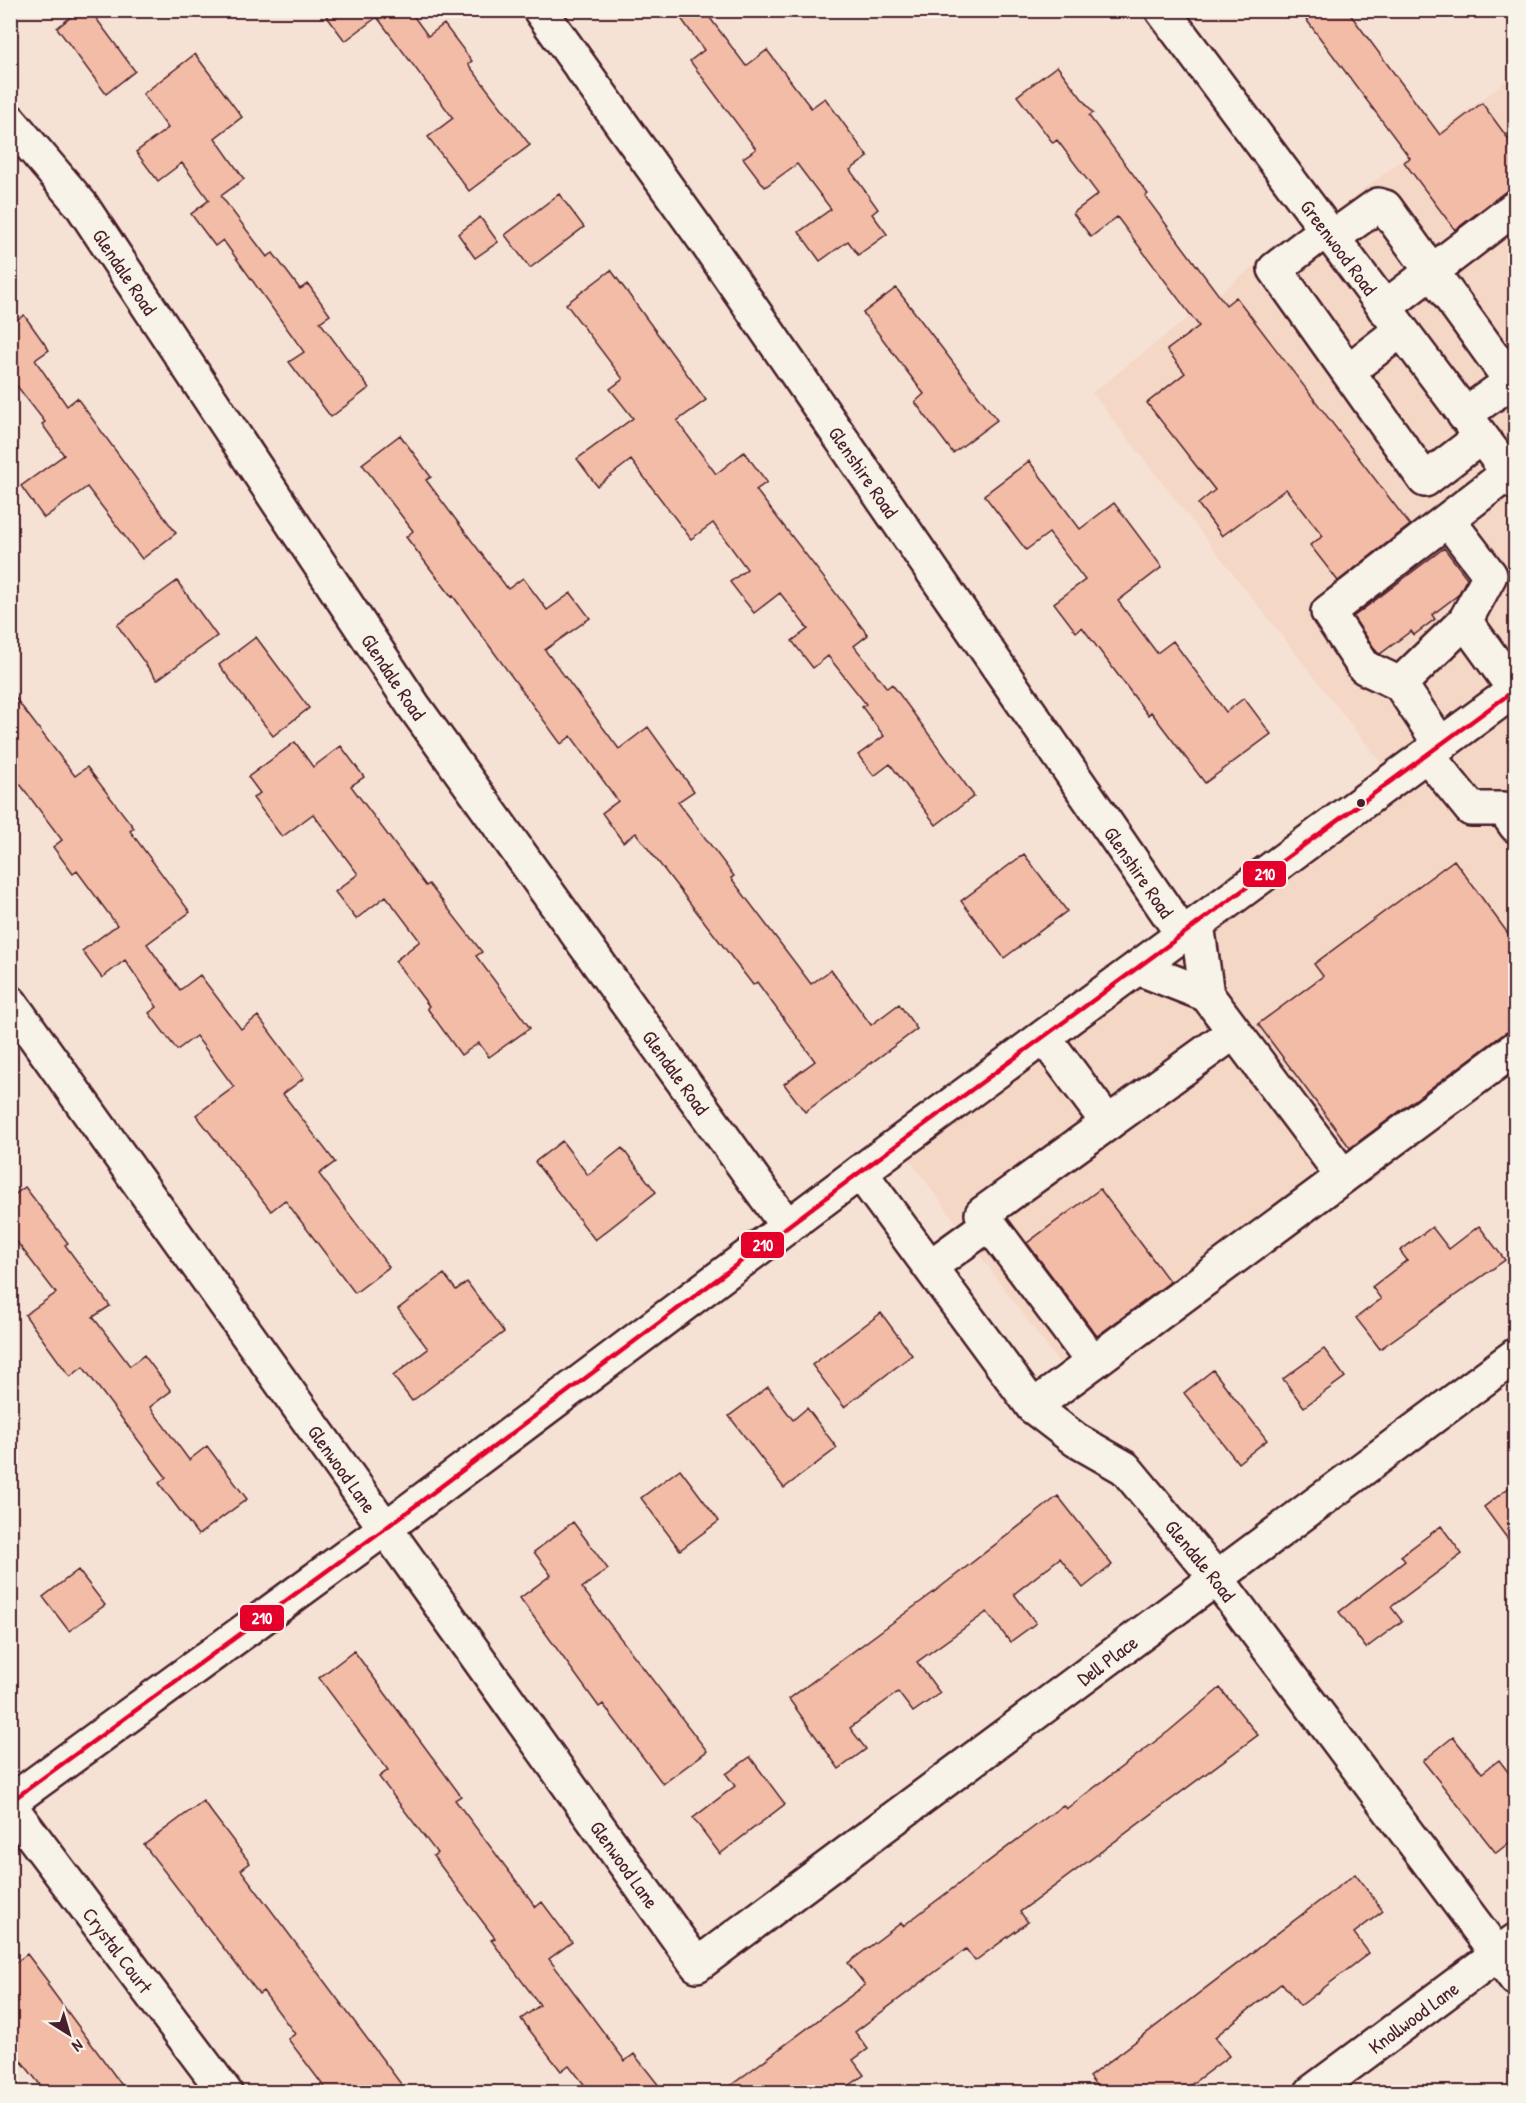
<svg xmlns="http://www.w3.org/2000/svg" width="1526" height="2103" font-family="'Patrick Hand',sans-serif">
<style>
.built{fill:#f5d7c6}
.building{fill:#f3bca7;stroke:#4a1f2b;stroke-width:1.5}
.lines{fill:none;stroke-linecap:round;stroke-linejoin:round}
.minor-casing{stroke:#4a1f2b;stroke-width:38}
.major-casing{stroke:#4a1f2b;stroke-width:38}
.minor{stroke:#f7f3e8;stroke-width:33}
.major{stroke:#f7f3e8;stroke-width:33}
.bus-1-casing{stroke:#f7f3e8;stroke-width:9}
.bus-1{stroke:#e4002b;stroke-width:4.5}
.bus-dot{fill:#4a1f2b;stroke:#f7f3e8;stroke-width:2}
.labels{text-anchor:middle;dominant-baseline:central;stroke-width:6;stroke-linejoin:round;paint-order:stroke}
.street-label{font-size:20px;fill:#4a1f2b;stroke:#f7f3e8}
.line-badge{stroke:#f7f3e8;stroke-width:2}
.badge-label{font-size:16px;text-anchor:middle;font-weight:bold;fill:#fff}
</style>
<rect width="100%" height="100%" fill="#f6e2d4"/>
<filter id="ink" filterUnits="userSpaceOnUse"><feTurbulence type="fractalNoise" baseFrequency=".0167" numOctaves="2"/><feDisplacementMap in="SourceGraphic" scale="12" xChannelSelector="R" yChannelSelector="G"/><feConvolveMatrix kernelMatrix="1 2 1 2 8 2 1 2 1" color-interpolation-filters="sRGB"/></filter>
<g filter="url(#ink)">
<!-- built -->
<path class="built" d="M1515 74V1073L1082 1395 888 1130 1381 763 1092 393 1286 241 1335 211Z"/>
<!-- building -->
<path class="building" d="M80 10H90L135 71 106 94 57 28Z
M322 10H409L428 36 444 24 472 61 468 64 530 145 469 191 428 137 453 118 377 17 345 41Z
M675 10H704L746 66 767 50 811 108 825 98 868 157 850 170 878 209 872 214 887 234 858 255 848 241 820 261 799 232 831 209 797 164 765 187 743 158 756 149 690 61 704 50Z
M1299 10H1347L1440 135 1482 103 1515 148V189L1505 192 1455 230 1404 162 1410 158Z
M195 54 242 117 215 138 244 179 221 196 267 257 273 253 300 289 308 284 330 315 320 322 369 388 331 417 289 362 304 352 223 240 215 246 191 214 209 200 182 163 158 181 136 152 168 128 143 94Z
M1057 66 1093 113 1089 116 1148 194 1145 196 1226 305 1236 297 1410 525 1338 581 1310 545 1323 536 1286 489 1222 536 1198 504 1215 490 1147 403 1185 373 1167 350 1199 326 1117 217 1091 237 1073 213 1098 194 1057 140 1053 143 1017 96Z
M559 194 584 227 530 268 505 235Z
M480 217 498 242 475 258 458 234Z
M611 270 706 400 677 421 716 474 744 452 767 482 756 490 868 635 854 646 887 688 892 684 974 796 936 825 890 764 874 776 858 755 884 736 862 707 866 704 828 656 813 668 792 641 808 629 780 593 754 613 730 582 747 569 713 523 691 539 631 460 597 486 577 459 633 418 610 389 623 379 566 304Z
M896 288 997 420 953 453 915 402 924 394 863 313Z
M24 315 49 350 35 360 67 406 77 398 176 533 142 559 87 487 44 518 21 486 64 455 42 424 45 422 10 377V325Z
M400 435 431 477 426 480 508 589 523 578 547 610 571 593 590 618 545 650 619 749 648 727 694 791 678 802 734 876 731 878 811 984 831 970 871 1025 899 1004 917 1029 805 1112 784 1084 815 1061 757 982 753 985 636 833 623 842 602 813 618 801 571 736 561 744 453 596 452 597 406 537 413 531 362 464Z
M1029 461 1080 529 1114 503 1162 567 1118 601 1157 653 1173 641 1226 712 1244 698 1271 734 1205 783 1151 712 1148 715 1082 627 1076 632 1054 603 1085 580 1049 533 1026 550 984 495Z
M1444 548 1467 578 1458 595 1432 615 1435 619 1414 635 1411 631 1380 654 1377 652 1353 617Z
M177 581 217 636 157 680 117 625Z
M256 637 309 708 273 736 219 665Z
M10 691 75 776 87 767 134 828 130 831 190 912 147 944 180 990 200 975 241 1029 258 1016 304 1078 283 1094 335 1162 319 1174 389 1267 355 1293 285 1200 271 1211 196 1115 234 1087 196 1036 177 1050 149 1013 157 1007 125 960 102 978 82 951 117 925 77 871 73 874 53 847 62 840 20 784 10 791Z
M295 742 313 767 341 746 364 777 351 786 426 886 429 884 482 952 476 956 530 1028 489 1057 479 1043 461 1055 427 1008 429 1006 395 961 420 941 386 896 356 919 335 892 358 874 313 814 282 837 253 798 260 793 248 777Z
M1024 854 1067 911 1004 958 961 901Z
M1454 860 1515 943V1030L1505 1033 1350 1148 1258 1024 1323 976 1314 964Z
M562 1141 588 1175 622 1148 656 1192 595 1240 535 1162Z
M25 1187 68 1243 65 1245 110 1306 93 1317 130 1366 144 1355 171 1391 150 1407 189 1460 207 1446 247 1499 198 1535 159 1483 166 1477 83 1367 70 1377 25 1315 56 1293 10 1233V1198Z
M1100 1189 1170 1282 1097 1336 1027 1243Z
M1479 1226 1505 1260 1380 1349 1356 1318 1381 1299 1372 1287 1407 1260 1400 1251 1432 1227 1449 1249Z
M444 1274 456 1290 467 1282 504 1332 412 1401 393 1376 428 1349 398 1309Z
M881 1313 912 1355 844 1407 812 1365Z
M1324 1349 1345 1377 1304 1407 1283 1379Z
M1213 1370 1267 1440 1238 1463 1184 1393Z
M768 1387 793 1420 807 1408 837 1448 784 1488 729 1416Z
M680 1469 719 1521 680 1550 641 1498Z
M1515 1483V1549L1484 1507Z
M1058 1496 1112 1565 1083 1588 1060 1558 1014 1594 1036 1623 1010 1642 987 1612 917 1662 940 1693 913 1712 898 1692 850 1728 866 1749 839 1769 789 1699 934 1592Z
M573 1522 608 1569 582 1588 707 1751 663 1784 603 1704 599 1707 520 1598 551 1575 534 1552Z
M1441 1526 1462 1554 1391 1607 1402 1621 1366 1648 1339 1612 1405 1561 1401 1556Z
M78 1570 105 1605 69 1631 43 1597Z
M354 1651 461 1796 455 1800 536 1907 542 1902 572 1942 549 1959 625 2061 634 2054 664 2092H590L569 2065 561 2071 521 2019 540 2005 491 1940 495 1938 433 1856 437 1853 379 1777 388 1770 319 1678Z
M1220 1688 1258 1735 1020 1912 1028 1922 975 1961 966 1949 855 2032 868 2049 853 2060 864 2075 840 2092H722L865 1985 848 1963 901 1923 903 1926 1063 1805 1066 1809 1169 1731Z
M1453 1737 1482 1773 1499 1760 1515 1781V1838L1496 1853 1423 1761Z
M750 1757 785 1804 720 1854 693 1818 735 1786 726 1774Z
M203 1801 250 1863 241 1870 407 2092H328L288 2039 295 2034 263 1991 259 1994 144 1845Z
M1355 1874 1383 1911 1354 1933 1369 1953 1300 2006 1282 1983 1215 2037 1229 2056 1181 2092H1101L1089 2077Z
M27 1954 49 1983 47 1984 127 2092H46L10 2047V1967Z"/>
<g class="lines">
<defs>
<g id="minor">
<path id="s1" d="M540 10 708 245 1183 935"/>
<path id="s2" d="M10 121 82 206 413 705 787 1226"/>
<path d="M1326 230 1275 269 1425 480 1481 437"/>
<path d="M1332 238 1378 205 1385 207 1511 381"/>
<path d="M1384 308 1516 207"/>
<path d="M1348 371 1401 330"/>
<path d="M1464 415 1516 378"/>
<path d="M1448 520 1490 575 1465 621 1515 690"/>
<path d="M1400 684 1465 621"/>
<path d="M1441 745 1400 684 1364 667 1328 612 1508 473"/>
<path d="M1427 755 1471 809H1504L1516 826"/>
<path d="M1197 924 1207 995 1343 1176"/>
<path d="M1138 968 1207 995"/>
<path id="s3" d="M10 1002 697 1965 1516 1355"/>
<path d="M1044 1037 1108 1123"/>
<path id="s4" d="M860 1172 1033 1407 1076 1440 1125 1468 1217 1579 1516 1979"/>
<path d="M931 1266 989 1224"/>
<path d="M1093 1362 982 1214 1234 1032"/>
<path d="M1033 1407 1516 1048"/>
<path id="s5" d="M10 1806 225 2092"/>
<path id="s6" d="M1312 2092 1515 1941"/>
</g>
<g id="major">
<path id="s7" d="M1162 10 1516 483"/>
<path d="M10 1802 387 1527 860 1172 1516 689"/>
</g>
</defs>
<!-- minor casing -->
<use href="#minor" class="minor-casing"/>
<!-- major casing -->
<use href="#major" class="major-casing"/>
<!-- minor -->
<use href="#minor" class="minor"/>
<!-- major -->
<use href="#major" class="major"/>
<defs>
<path id="bus-1" d="M10 1802 387 1527 860 1172 1516 689"/>
</defs>
<!-- bus-1 casing -->
<use href="#bus-1" class="bus-1-casing"/>
<!-- bus-1 -->
<use href="#bus-1" class="bus-1"/>
</g>
</g>
<!-- markers -->
<circle class="bus-dot" cx="1361" cy="803" r="5"/>
<g class="labels">
<!-- street labels -->
<g class="street-label">
<text stroke="none"><textPath href="#s7" startOffset="296">Greenwood Road</textPath></text>
<text stroke="none"><textPath href="#s2" startOffset="190">Glendale Road</textPath></text>
<text stroke="none"><textPath href="#s1" startOffset="564">Glenshire Road</textPath></text>
<text stroke="none"><textPath href="#s2" startOffset="676">Glendale Road</textPath></text>
<text stroke="none"><textPath href="#s1" startOffset="1050">Glenshire Road</textPath></text>
<text stroke="none"><textPath href="#s2" startOffset="1162">Glendale Road</textPath></text>
<text stroke="none"><textPath href="#s3" startOffset="573">Glenwood Lane</textPath></text>
<text stroke="none"><textPath href="#s4" startOffset="522">Glendale Road</textPath></text>
<text stroke="none"><textPath href="#s3" startOffset="1694">Dell Place</textPath></text>
<text stroke="none"><textPath href="#s3" startOffset="1059">Glenwood Lane</textPath></text>
<text stroke="none"><textPath href="#s5" startOffset="180">Crystal Court</textPath></text>
<text stroke="none"><textPath href="#s6" startOffset="126">Knollwood Lane</textPath></text>
</g>
</g>
<g class="line-badge">
<rect x="1242" y="860" width="45" height="28" rx="6" fill="#e4002b"/>
<rect x="740" y="1231" width="45" height="28" rx="6" fill="#e4002b"/>
<rect x="239" y="1604" width="46" height="28" rx="6" fill="#e4002b"/>
</g>
<g class="badge-label">
<text x="1265" y="880">210</text>
<text x="763" y="1251">210</text>
<text x="262" y="1624">210</text>
</g>
<!-- margin -->
<rect width="1526" height="2103" fill="none" stroke="#f7f3e8" stroke-width="36"/>
<rect x="18" y="18" width="1490" height="2067" fill="none" stroke="#4a1f2b" stroke-width="2" filter="url(#ink)"/>
<!-- north arrow -->
<g transform="translate(69 2034) rotate(143)" stroke="#f7f3e8" stroke-width="4.5" paint-order="stroke">
<path d="M0-4.5L10 22L0 15L-10 22Z" fill="#4a1f2b"/>
<text y="-9" font-size="16" font-weight="bold" text-anchor="middle" fill="#4a1f2b">N</text>
</g>
</svg>
